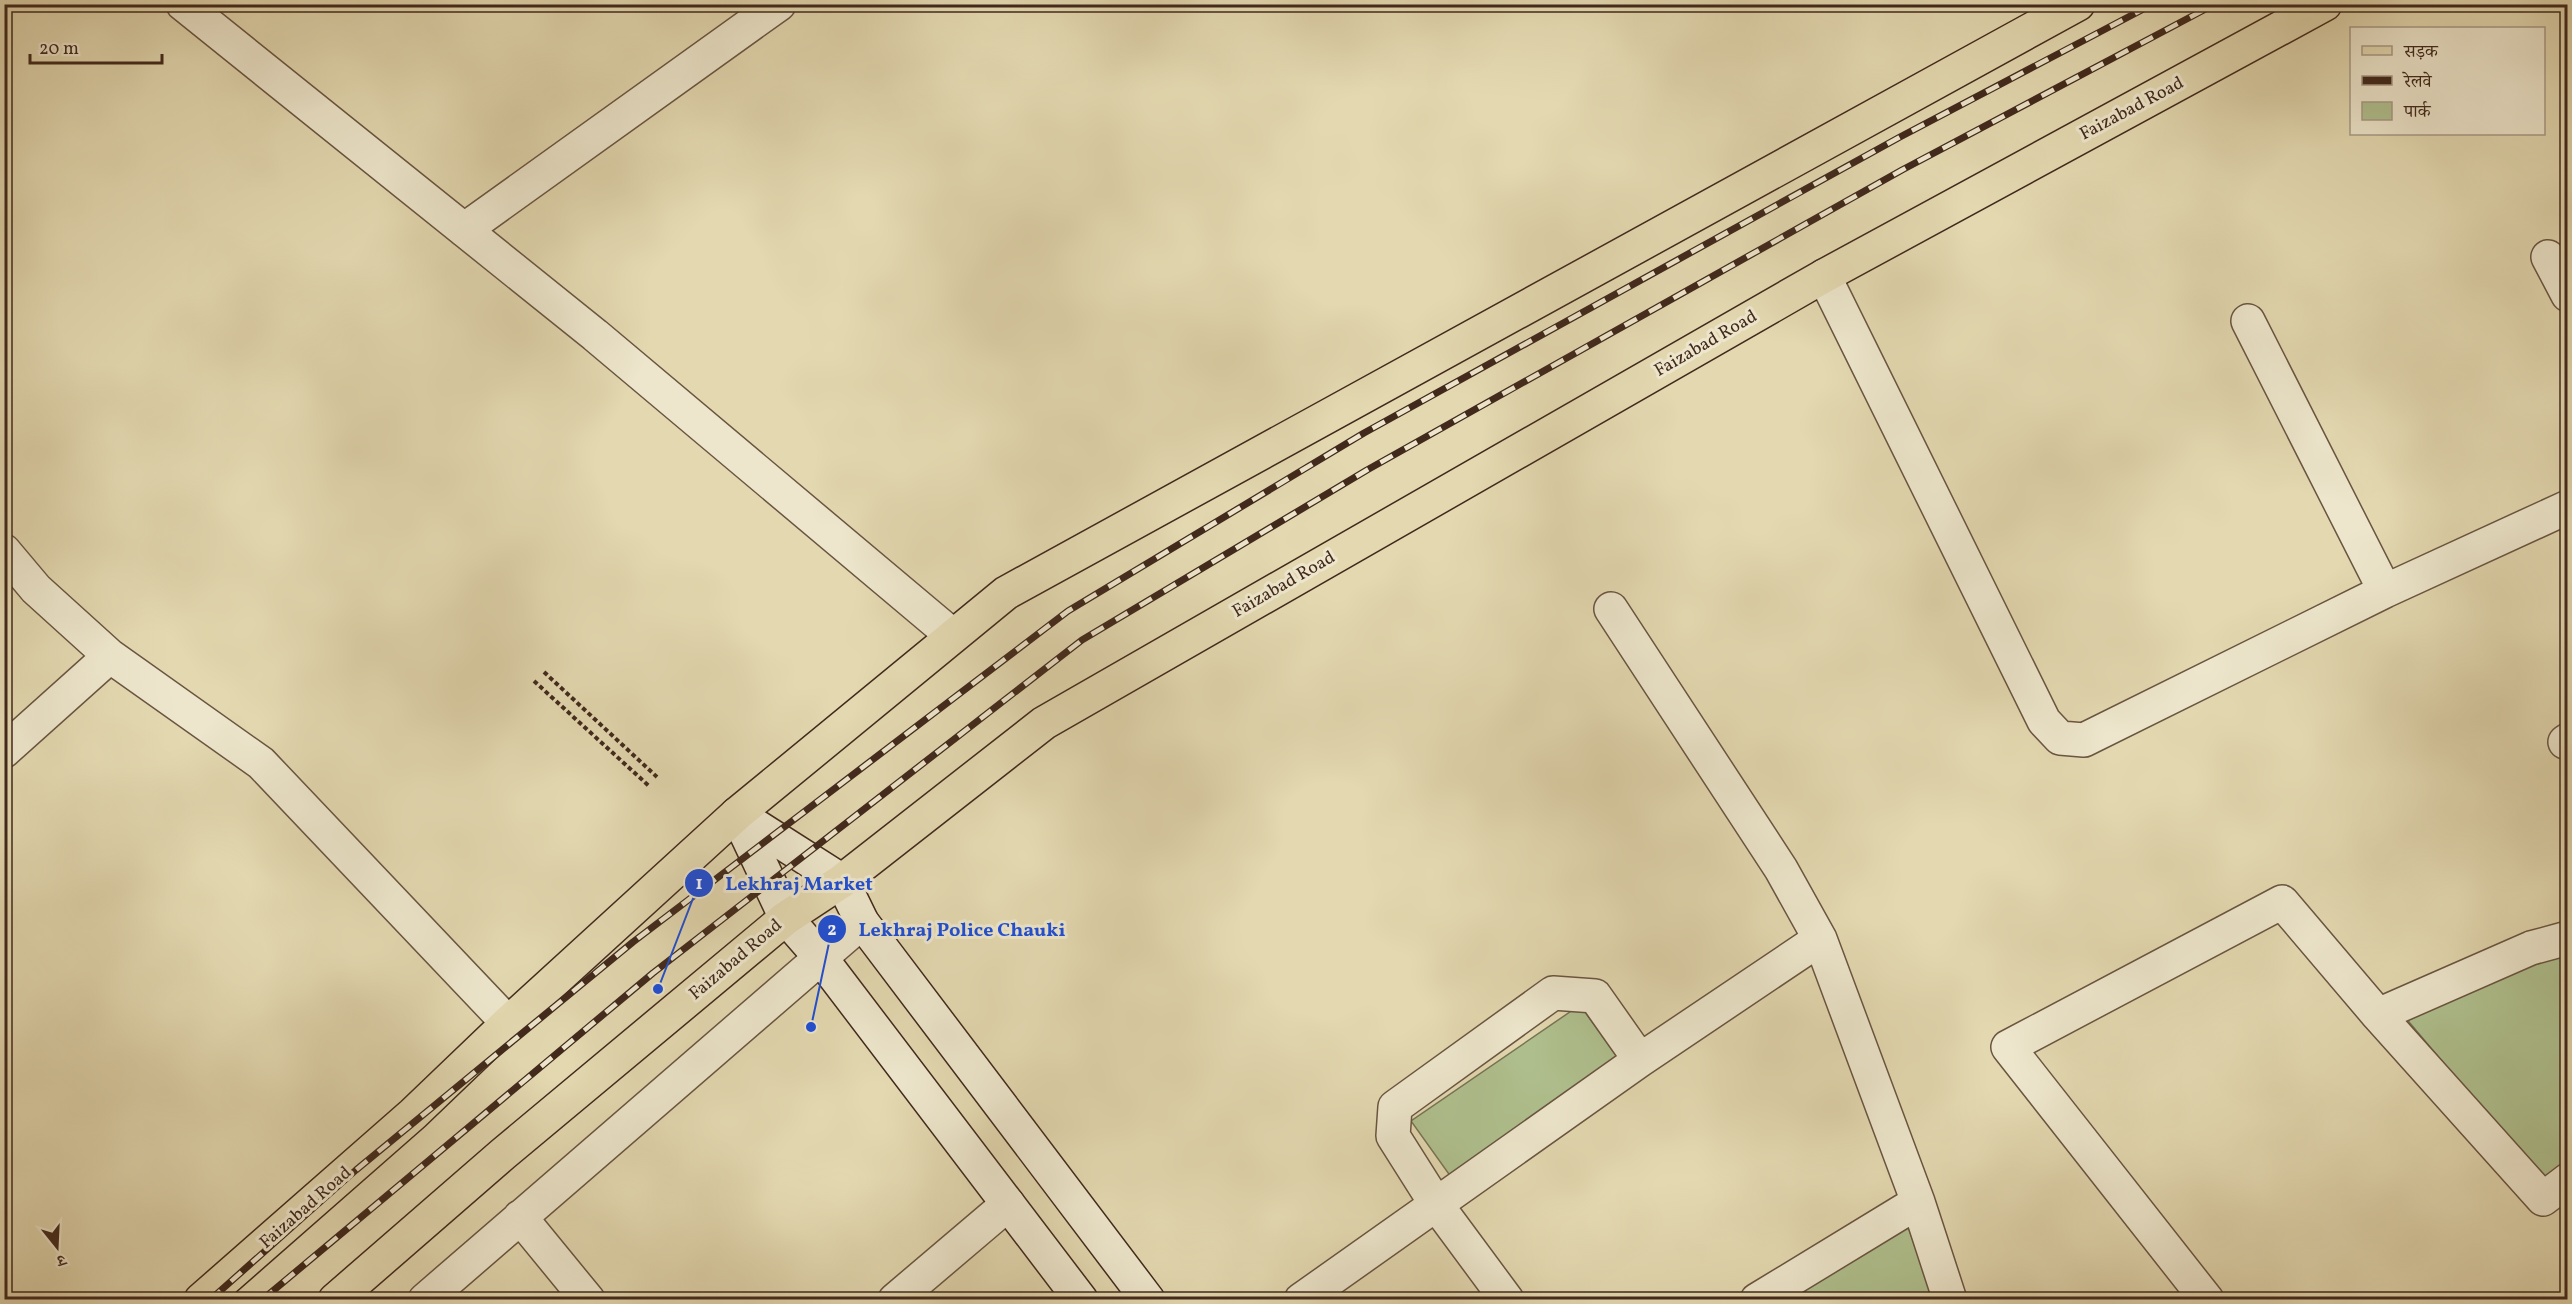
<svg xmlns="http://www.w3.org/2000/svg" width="2572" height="1304" font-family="Vollkorn,'Noto Serif Devanagari',serif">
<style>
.green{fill:#afc08e;stroke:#787455;stroke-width:1.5}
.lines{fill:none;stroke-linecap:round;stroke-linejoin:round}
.street-casing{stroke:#6a5541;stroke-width:36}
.secondary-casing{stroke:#41291c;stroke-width:36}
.primary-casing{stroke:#41291c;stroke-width:36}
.path{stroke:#41291c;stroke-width:4;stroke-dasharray:4.5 3;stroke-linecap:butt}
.street{stroke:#ede6cc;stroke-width:33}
.secondary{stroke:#ede6cc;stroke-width:33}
.primary{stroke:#e3d8b0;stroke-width:33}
.rail-casing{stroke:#41291c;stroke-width:7}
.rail{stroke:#ede6cc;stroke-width:4.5;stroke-dasharray:14;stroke-linecap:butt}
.labels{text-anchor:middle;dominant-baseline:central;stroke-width:6;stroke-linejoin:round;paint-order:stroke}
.street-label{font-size:18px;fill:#41291c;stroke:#ede6cc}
.leader{fill:none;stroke:#1d4ed8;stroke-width:2}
.callout-dot{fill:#1d4ed8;stroke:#ede6cc;stroke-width:2}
.mark-label{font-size:18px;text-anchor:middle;font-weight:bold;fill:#fff}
.callout-label{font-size:20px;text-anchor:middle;font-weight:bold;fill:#1d4ed8;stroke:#ede6cc;stroke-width:6;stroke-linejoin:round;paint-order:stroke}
</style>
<rect width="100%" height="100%" fill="#e3d8b0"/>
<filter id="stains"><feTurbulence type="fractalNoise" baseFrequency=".00333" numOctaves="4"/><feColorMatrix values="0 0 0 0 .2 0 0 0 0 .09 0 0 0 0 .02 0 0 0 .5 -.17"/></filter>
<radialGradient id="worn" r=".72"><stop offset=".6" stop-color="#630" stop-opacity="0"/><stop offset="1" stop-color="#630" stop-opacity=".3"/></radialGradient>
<!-- green -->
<path class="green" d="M2567 951V1169L2547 1186 2404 1016Z
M1580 1005 1620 1061 1451 1177 1411 1121Z
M1908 1226 1933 1299 1786 1300Z"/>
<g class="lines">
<defs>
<path id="street" d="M183 4 595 335 953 636
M464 230 779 4
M2548 257 2568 295
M1824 276 2044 721 2060 738 2084 740 2385 591 2568 507
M2248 321 2385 591
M4 551 36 589 110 656 261 763 508 1023
M1611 609 1781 869 1820 939 1918 1202 1950 1300
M2565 742 2568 740
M4 751 110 656
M2378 1015 2531 948 2568 938
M520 1217 588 1300
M425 1300 862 922
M895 1300 1008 1204
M1301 1300 1640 1060 1820 939
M1507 1300 1436 1204 1393 1136 1395 1107 1553 993 1595 996 1640 1060
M1757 1300 1918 1202
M2207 1300 2008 1047 2282 902 2378 1015 2543 1199 2568 1180"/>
<path id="secondary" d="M737 814 842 881 862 922 1148 1300
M737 814 786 918 820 957 1081 1300"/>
<path id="primary" d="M201 1300 413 1114 508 1023 737 814 1006 593 2078 4
M335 1300 503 1154 786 918 842 881 1044 723 1824 276 2325 4"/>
</defs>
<!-- street casing -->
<use href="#street" class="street-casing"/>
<!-- secondary casing -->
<use href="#secondary" class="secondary-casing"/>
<!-- primary casing -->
<use href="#primary" class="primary-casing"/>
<!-- path -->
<path class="path" d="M544 672 657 777
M534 681 649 786"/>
<!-- street -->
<use href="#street" class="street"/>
<!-- secondary -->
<use href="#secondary" class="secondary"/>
<!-- primary -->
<use href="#primary" class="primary"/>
<defs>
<path id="rail" d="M210 1300 356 1170 633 942 1068 611 1364 433 1900 137 2153 4
M262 1300 653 973 1082 640 1367 470 1902 170 2215 4"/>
</defs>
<!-- rail casing -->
<use href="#rail" class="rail-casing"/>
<!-- rail -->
<use href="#rail" class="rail"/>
</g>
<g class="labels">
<!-- street labels -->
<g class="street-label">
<text transform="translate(2132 109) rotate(-28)">Faizabad Road</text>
<text transform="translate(1706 344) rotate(-30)">Faizabad Road</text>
<text transform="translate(1284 585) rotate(-30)">Faizabad Road</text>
<text transform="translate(736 960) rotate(-40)">Faizabad Road</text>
<text transform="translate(306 1208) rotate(-41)">Faizabad Road</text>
</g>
</g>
<!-- callouts -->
<path class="leader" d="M658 989L699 883M811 1027L832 929"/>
<g class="callout-dot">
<circle cx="658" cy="989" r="6"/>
<circle cx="811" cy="1027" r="6"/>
<circle cx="699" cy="883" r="15"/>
<circle cx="832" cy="929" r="15"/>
</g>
<g class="mark-label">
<text x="699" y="889">1</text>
<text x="832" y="935">2</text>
</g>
<g class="callout-label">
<text x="799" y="890">Lekhraj Market</text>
<text x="962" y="936">Lekhraj Police Chauki</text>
</g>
<!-- margin -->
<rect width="2572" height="1304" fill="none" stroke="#e3d8b0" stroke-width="24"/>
<rect x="6" y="6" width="2560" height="1292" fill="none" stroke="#41291c" stroke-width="3"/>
<rect x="12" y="12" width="2548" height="1280" fill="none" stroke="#41291c" stroke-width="1.5"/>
<!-- legend -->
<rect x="2350" y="27" width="195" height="108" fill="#ede6cc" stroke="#a89a86" stroke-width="1.5"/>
<rect x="2362" y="46" width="30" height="9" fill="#e3d8b0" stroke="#a89a86" stroke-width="1.5"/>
<text x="2404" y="57" font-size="18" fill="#41291c">सड़क</text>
<rect x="2362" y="76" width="30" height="9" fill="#41291c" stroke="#a89a86" stroke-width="1.5"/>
<text x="2404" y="87" font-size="18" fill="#41291c">रेलवे</text>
<rect x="2362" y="102" width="30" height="18" fill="#afc08e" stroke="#a89a86" stroke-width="1.5"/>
<text x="2404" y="117" font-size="18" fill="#41291c">पार्क</text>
<!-- north arrow -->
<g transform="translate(57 1247) rotate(162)" stroke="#ede6cc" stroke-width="4.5" paint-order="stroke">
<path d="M0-4.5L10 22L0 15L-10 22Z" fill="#41291c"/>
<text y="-9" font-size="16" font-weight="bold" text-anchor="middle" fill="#41291c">उ</text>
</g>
<!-- scale -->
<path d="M30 54v9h132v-9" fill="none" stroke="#41291c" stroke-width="3"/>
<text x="39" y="54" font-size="18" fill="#41291c" stroke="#ede6cc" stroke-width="4.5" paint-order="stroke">20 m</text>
<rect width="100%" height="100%" filter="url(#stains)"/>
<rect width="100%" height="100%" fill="url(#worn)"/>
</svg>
